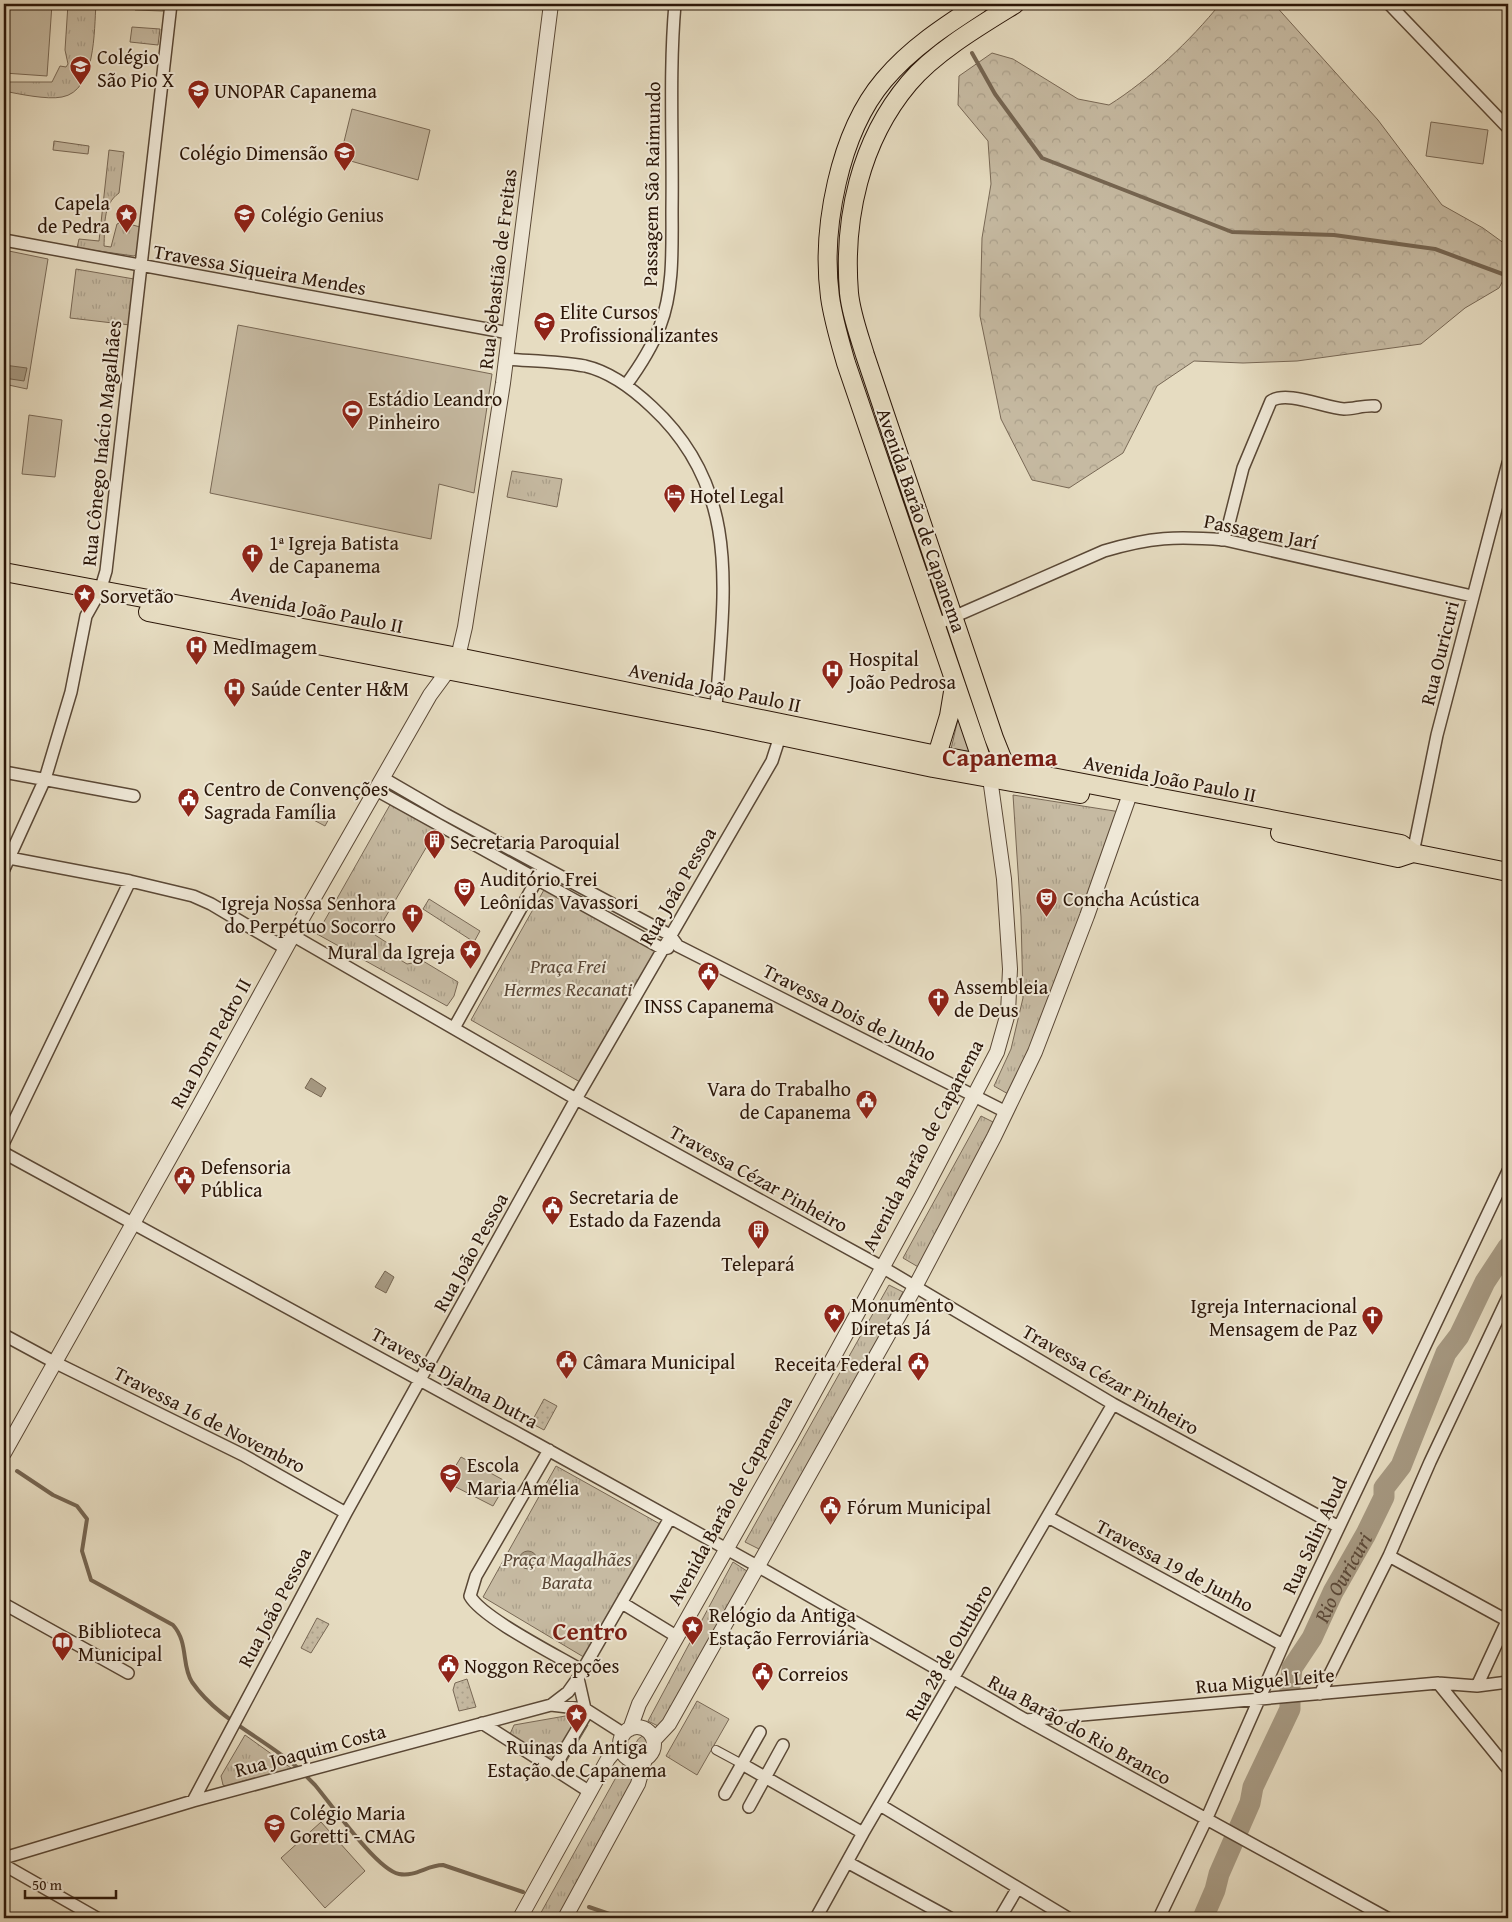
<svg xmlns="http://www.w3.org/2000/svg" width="1512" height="1922" font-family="'Gentium Book Plus',serif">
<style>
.grass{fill:url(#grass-tufts);stroke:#786855}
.forest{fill:url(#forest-crowns);stroke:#786855}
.garden{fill:url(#garden-dots);stroke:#786855}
.pitch{fill:#c6baa2;stroke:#786855}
.water{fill:#a69982;stroke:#756551}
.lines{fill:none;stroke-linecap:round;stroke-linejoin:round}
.stream{stroke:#756551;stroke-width:4}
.river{stroke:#a69982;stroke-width:21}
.pedestrian-casing{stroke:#5a4836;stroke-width:10}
.minor-casing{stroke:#5a4836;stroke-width:14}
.tertiary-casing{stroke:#5a4836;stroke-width:16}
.primary-casing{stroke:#2b1608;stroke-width:20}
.pedestrian{stroke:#efe8d7;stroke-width:8}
.minor{stroke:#efe8d7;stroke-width:11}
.tertiary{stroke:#efe8d7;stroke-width:14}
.primary{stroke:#e6dcc1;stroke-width:18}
.labels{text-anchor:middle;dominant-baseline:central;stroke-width:4;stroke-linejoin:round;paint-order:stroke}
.poi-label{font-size:20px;fill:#2b1608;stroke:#efe8d7;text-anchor:start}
.street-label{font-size:20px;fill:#2b1608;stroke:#efe8d7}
.park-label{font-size:20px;font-style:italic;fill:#5a4736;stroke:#efe8d7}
.water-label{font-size:21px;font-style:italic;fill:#5c4a39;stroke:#efe8d7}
.district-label{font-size:25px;font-weight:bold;fill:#7a1f14;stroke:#efe8d7}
</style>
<defs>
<pattern id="grass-tufts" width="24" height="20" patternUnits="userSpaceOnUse" patternTransform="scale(1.25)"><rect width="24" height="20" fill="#c6baa2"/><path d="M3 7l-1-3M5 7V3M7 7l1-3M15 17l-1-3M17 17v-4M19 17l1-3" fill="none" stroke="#aa9f8a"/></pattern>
<pattern id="forest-crowns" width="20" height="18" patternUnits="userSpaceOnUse" patternTransform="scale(1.25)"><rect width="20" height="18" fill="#c6baa2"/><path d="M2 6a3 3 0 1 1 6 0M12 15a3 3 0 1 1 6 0" fill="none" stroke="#aa9f8a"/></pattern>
<pattern id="garden-dots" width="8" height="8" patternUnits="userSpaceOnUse" patternTransform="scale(1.25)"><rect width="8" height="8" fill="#c6baa2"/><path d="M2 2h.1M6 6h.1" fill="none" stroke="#aa9f8a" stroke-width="1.8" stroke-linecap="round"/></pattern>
</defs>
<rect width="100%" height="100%" fill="#e6dcc1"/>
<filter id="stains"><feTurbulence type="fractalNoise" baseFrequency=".004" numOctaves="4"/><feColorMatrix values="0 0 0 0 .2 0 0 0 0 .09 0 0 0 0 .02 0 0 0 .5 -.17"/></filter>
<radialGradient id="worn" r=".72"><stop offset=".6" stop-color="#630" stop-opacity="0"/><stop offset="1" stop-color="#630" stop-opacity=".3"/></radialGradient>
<!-- grass -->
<path class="grass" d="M68 4H96C94 30 96 91 62 97 47 100 19 94 4 91V82H52L60 66 66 67 68 64 65 50Z
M135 4H163V11L135 10Z
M132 27 160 29 158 45 130 42Z
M54 141 89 146 88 154 53 150Z
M109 150 124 152 119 193C102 205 105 227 104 246L111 247 117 224 122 222 140 227 137 254 134 256 77 248 79 239 99 241Z
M76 269 134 279 130 325 70 318Z
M512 471 562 479 557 507 507 497Z
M961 706 979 753 951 749Z
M1013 795 1127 813 1039 1030 1010 1095 994 1086 1011 1049 1023 998 1021 917Z
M313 803 332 813 325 826 306 816Z
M391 803 437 829 375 935 389 944V953L407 964 423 961 458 982 454 996 447 1006 317 934Z
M545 888 657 948 580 1082 471 1020Z
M429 899 480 931 474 942 423 909Z
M981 1116 997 1124 920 1268 903 1258Z
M889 1285 903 1292 763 1551 745 1542Z
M556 1466 660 1524 587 1659 483 1597Z
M733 1562 750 1573 664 1729 648 1721Z
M697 1701 729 1719 697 1775 666 1756Z
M571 1715 588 1725 563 1767 510 1734 514 1725Z
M245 1735 291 1768 292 1770 227 1787 223 1785 221 1776Z
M636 1745a9 9 0 1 1 18 0a9 9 0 1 1-18 0Z
M624 1763 640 1772 560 1918H538Z"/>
<!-- forest -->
<path class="forest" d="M1220 4H1274L1378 120 1442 205 1483 228 1505 244 1508 251V271L1499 288 1465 308 1421 344 1297 361 1243 363 1194 361 1157 386 1123 453 1069 488 1032 480 1001 419 980 316 982 238 991 184 988 141 958 105 959 76 992 53 1013 59 1078 99 1109 105C1149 80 1191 40 1220 4Z"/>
<!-- garden -->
<path class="garden" d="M544 1399 557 1406 544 1430 531 1423Z
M317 1618 329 1624 311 1653 301 1648Z
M467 1679 476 1707 459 1711 453 1690 455 1683Z"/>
<!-- pitch -->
<path class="pitch" d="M4 4H52L47 76 4 73Z
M352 109 430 130 418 180 340 158Z
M1431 122 1488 130 1483 164 1426 156Z
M4 250 48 259 27 389 4 384Z
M238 325 492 374 474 493 439 484 431 539 210 493Z
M29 415 62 420 55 477 22 474Z
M461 1457 507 1482 493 1506 446 1482Z
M321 1822 365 1871 325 1908 281 1858Z"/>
<!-- water -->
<path class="water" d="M4 365 27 368 24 381 4 378Z
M311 1078 326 1088 321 1097 305 1088Z
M385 1271 394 1277 386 1293 375 1287Z
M519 1560a9 9 0 1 1 18 0a9 9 0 1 1-18 0Z"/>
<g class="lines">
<!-- stream -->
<path class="stream" d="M972 53 995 94 1042 158 1232 232 1334 235 1435 249 1508 276
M17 1471 53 1495 77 1506 87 1519 82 1551 91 1580 173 1625C189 1643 181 1665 192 1682 219 1721 265 1738 299 1769
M304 1774 315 1785C331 1804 377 1870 399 1874 416 1877 427 1865 443 1865L523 1892
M589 1907 621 1918"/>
<!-- river -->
<path class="river" id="s1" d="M1203 1918 1215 1890 1219 1874 1250 1803 1253 1787 1290 1709V1687L1292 1668 1312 1638 1333 1592 1366 1534 1384 1497V1488L1401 1466 1446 1353 1459 1336 1485 1282 1508 1247"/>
<defs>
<path id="pedestrian" d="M716 1750 742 1764"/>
<path id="minor" d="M1389 4 1508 128
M4 240 509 333
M506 359C532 361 559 361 585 366 611 372 633 389 652 407 744 492 723 596 716 708
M626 385C640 366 652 347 660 326 674 290 672 247 672 209 673 141 669 72 675 4
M1221 540 1227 531 1243 468 1271 401C1287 390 1325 408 1344 409 1354 409 1364 405 1375 406
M935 625 1104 551C1151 537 1176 536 1225 540L1472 596
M4 772 134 796
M383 778 445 814 670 935 678 946 1006 1112
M376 790 663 949 668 948
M1413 853 1437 735 1508 463
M4 857 130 881 193 896 211 904 285 948
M4 869 45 779 71 692 86 616 100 591 106 571 171 4
M292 935 576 1099 882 1267 1113 1404 1339 1527
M454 1028 540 874
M4 1142 130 881
M4 1153 539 1445 759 1567 1026 1720 1387 1918
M4 1335 54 1362 243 1455 346 1513
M549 1450 476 1576 470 1596C482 1618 558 1656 583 1671
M1048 1517 1283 1645
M1389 1556 1508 1621
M622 1603 676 1636
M4 1604 128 1673
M578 1678 585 1709
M1438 1683 1508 1769
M1477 1686 1508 1619
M1320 1694 1389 1556 1430 1462 1508 1297
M551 1705 568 1692 578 1678 670 1518
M1026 1720 1438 1683 1477 1686 1508 1682
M482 1723 590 1792
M742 1764 863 1833
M554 1768 588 1711
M725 1794 760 1732
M193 1801 346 1513 576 1099 772 761 782 730
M880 1805 1068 1918
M749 1807 783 1745
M4 1858 193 1801 551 1705 585 1709 624 1734
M847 1862 950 1918
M4 1865 97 1918
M816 1918 863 1833 1113 1404
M1000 1918 1017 1889
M1159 1918 1206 1820 1283 1645 1508 1171"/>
<path id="tertiary" d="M4 1453 199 1106 303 917 430 695 458 657 465 627 503 383 551 4
M620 1744a17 17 0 1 1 34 0a17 17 0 1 1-34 0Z
M630 1729 639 1704 791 1435 921 1197 997 1052 1008 1013 1010 969 1004 879 990 778 986 769
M654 1740 669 1724 915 1287 994 1137 1035 1052 1087 916 1131 791
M520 1918 608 1759 620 1745
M565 1918 638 1784 645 1759"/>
<path id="primary" d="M979 4C945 26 911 48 884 80 839 133 821 229 830 297 833 319 840 342 846 363L983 764
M4 572 458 657 937 755 1401 844 1413 853 1508 872
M148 612 714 722 933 768 1080 794
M934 765 949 716 954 686
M1006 768 994 738 865 355C859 335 851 314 849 293 843 219 860 141 909 83 935 52 981 25 1015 4
M1280 833 1398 858 1413 853"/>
</defs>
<!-- pedestrian casing -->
<use href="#pedestrian" class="pedestrian-casing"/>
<!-- minor casing -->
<use href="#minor" class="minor-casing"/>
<!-- tertiary casing -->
<use href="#tertiary" class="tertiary-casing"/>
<!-- primary casing -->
<use href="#primary" class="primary-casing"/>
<!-- pedestrian -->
<use href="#pedestrian" class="pedestrian"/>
<!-- minor -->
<use href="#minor" class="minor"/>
<!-- tertiary -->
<use href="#tertiary" class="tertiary"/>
<!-- primary -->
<use href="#primary" class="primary"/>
</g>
<!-- icons -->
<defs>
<symbol id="school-pin" viewBox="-11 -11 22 30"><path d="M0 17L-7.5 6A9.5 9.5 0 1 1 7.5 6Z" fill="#8f2418" stroke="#efe8d7"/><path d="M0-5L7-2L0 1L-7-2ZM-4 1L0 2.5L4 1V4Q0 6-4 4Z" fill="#fff"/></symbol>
<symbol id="university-pin" viewBox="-11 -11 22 30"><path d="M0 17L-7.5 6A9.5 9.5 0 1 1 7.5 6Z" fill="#8f2418" stroke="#efe8d7"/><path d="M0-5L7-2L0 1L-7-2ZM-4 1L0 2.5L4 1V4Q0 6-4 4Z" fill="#fff"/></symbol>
<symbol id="sight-pin" viewBox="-11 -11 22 30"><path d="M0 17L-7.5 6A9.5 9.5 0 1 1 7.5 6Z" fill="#8f2418" stroke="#efe8d7"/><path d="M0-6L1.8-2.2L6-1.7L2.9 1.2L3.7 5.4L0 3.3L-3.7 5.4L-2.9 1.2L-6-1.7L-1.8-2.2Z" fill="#fff"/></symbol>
<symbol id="stadium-pin" viewBox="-11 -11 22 30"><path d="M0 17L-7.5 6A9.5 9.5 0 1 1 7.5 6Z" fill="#8f2418" stroke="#efe8d7"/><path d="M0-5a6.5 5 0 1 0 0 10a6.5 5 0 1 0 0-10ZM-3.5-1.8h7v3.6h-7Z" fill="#fff"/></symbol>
<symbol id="hotel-pin" viewBox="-11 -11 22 30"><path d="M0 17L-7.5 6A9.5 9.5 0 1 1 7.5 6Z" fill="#8f2418" stroke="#efe8d7"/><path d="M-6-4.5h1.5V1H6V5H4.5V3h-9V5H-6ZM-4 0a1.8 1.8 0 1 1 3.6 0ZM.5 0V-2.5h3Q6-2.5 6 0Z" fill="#fff"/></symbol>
<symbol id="church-pin" viewBox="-11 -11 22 30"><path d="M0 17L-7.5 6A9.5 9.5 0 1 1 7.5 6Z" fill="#8f2418" stroke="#efe8d7"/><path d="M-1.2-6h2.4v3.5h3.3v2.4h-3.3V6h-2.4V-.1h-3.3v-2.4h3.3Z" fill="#fff"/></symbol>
<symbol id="hospital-pin" viewBox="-11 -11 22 30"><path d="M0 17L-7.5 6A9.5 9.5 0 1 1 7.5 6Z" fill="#8f2418" stroke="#efe8d7"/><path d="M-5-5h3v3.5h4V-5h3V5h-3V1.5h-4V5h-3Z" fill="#fff"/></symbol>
<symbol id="civic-pin" viewBox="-11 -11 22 30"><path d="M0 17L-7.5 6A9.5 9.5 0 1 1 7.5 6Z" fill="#8f2418" stroke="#efe8d7"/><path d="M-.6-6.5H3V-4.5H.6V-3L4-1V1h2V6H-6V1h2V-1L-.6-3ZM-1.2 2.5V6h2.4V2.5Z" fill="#fff"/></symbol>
<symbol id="building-pin" viewBox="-11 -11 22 30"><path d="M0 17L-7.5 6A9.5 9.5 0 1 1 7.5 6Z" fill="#8f2418" stroke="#efe8d7"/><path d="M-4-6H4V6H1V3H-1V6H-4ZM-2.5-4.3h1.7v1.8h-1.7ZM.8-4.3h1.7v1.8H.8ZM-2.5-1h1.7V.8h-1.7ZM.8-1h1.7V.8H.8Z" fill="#fff"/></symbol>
<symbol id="theatre-pin" viewBox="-11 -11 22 30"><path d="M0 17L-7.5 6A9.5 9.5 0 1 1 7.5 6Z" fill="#8f2418" stroke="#efe8d7"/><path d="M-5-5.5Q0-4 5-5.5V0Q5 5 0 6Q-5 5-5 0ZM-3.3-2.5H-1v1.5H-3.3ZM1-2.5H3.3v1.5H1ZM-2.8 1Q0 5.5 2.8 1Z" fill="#fff"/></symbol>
<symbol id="library-pin" viewBox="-11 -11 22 30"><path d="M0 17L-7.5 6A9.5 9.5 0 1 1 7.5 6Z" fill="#8f2418" stroke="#efe8d7"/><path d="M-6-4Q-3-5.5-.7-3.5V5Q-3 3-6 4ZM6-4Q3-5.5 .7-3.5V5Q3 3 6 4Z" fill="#fff"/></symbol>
</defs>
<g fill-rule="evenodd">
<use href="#school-pin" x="68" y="54" width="25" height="34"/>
<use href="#university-pin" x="186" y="78" width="25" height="34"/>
<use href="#school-pin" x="332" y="140" width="25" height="34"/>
<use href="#sight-pin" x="114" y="202" width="25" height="34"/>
<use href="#school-pin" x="232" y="202" width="25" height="34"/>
<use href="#university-pin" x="532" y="310" width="25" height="34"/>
<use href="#stadium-pin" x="340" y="398" width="25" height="34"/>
<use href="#hotel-pin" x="662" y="482" width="25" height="34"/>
<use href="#church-pin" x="240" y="542" width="25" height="34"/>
<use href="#sight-pin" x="72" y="582" width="25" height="34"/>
<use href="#hospital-pin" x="184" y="634" width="25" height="34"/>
<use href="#hospital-pin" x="820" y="658" width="25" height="34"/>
<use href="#hospital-pin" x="222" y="676" width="25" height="34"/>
<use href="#civic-pin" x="176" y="786" width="25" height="34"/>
<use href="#building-pin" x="422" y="828" width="25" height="34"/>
<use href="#theatre-pin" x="452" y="876" width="25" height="34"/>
<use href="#theatre-pin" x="1034" y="886" width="25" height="34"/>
<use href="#church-pin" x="400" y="902" width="25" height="34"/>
<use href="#sight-pin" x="458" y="938" width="25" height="34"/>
<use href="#civic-pin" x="696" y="960" width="25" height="34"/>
<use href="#church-pin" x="926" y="986" width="25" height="34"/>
<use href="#civic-pin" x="854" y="1088" width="25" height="34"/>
<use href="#civic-pin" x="172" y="1164" width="25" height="34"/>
<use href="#civic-pin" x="540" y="1194" width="25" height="34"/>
<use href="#building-pin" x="746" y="1218" width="25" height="34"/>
<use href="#sight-pin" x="822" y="1302" width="25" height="34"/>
<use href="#church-pin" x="1360" y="1304" width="25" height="34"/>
<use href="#civic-pin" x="554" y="1348" width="25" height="34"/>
<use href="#civic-pin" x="906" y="1350" width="25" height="34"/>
<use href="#school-pin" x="438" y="1462" width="25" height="34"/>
<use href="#civic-pin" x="818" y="1494" width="25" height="34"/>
<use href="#sight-pin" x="680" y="1614" width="25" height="34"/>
<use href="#library-pin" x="50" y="1630" width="25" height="34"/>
<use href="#civic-pin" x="436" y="1652" width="25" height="34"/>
<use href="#civic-pin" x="750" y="1660" width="25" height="34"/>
<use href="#sight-pin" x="564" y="1702" width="25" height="34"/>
<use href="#school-pin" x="262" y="1812" width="25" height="34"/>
</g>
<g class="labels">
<!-- poi labels -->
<g class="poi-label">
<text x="97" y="56">Colégio<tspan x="97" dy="23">São Pio X</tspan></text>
<text x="214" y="90">UNOPAR Capanema</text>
<text x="328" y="152" text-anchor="end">Colégio Dimensão</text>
<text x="110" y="202" text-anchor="end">Capela<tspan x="110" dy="23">de Pedra</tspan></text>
<text x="261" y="214">Colégio Genius</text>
<text x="560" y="311">Elite Cursos<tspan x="560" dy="23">Profissionalizantes</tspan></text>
<text x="368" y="398">Estádio Leandro<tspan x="368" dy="23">Pinheiro</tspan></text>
<text x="690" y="495">Hotel Legal</text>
<text x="269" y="542">1ª Igreja Batista<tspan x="269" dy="23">de Capanema</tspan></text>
<text x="100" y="595">Sorvetão</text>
<text x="213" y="646">MedImagem</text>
<text x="849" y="658">Hospital<tspan x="849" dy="23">João Pedrosa</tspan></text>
<text x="251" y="688">Saúde Center H&amp;M</text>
<text x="204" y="788">Centro de Convenções<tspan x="204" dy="23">Sagrada Família</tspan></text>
<text x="450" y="841">Secretaria Paroquial</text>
<text x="480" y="878">Auditório Frei<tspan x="480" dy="23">Leônidas Vavassori</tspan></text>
<text x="1063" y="898">Concha Acústica</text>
<text x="396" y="902" text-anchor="end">Igreja Nossa Senhora<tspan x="396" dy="23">do Perpétuo Socorro</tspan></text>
<text x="455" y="951" text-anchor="end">Mural da Igreja</text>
<text x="954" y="986">Assembleia<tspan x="954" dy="23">de Deus</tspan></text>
<text x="709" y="1005" text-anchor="middle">INSS Capanema</text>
<text x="851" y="1088" text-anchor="end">Vara do Trabalho<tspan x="851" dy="23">de Capanema</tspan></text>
<text x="201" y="1166">Defensoria<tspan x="201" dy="23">Pública</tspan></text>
<text x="569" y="1196">Secretaria de<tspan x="569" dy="23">Estado da Fazenda</tspan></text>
<text x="758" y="1263" text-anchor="middle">Telepará</text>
<text x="851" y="1304">Monumento<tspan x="851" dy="23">Diretas Já</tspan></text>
<text x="1357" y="1305" text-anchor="end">Igreja Internacional<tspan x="1357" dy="23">Mensagem de Paz</tspan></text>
<text x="583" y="1361">Câmara Municipal</text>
<text x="902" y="1363" text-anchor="end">Receita Federal</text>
<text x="467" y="1464">Escola<tspan x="467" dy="23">Maria Amélia</tspan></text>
<text x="847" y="1506">Fórum Municipal</text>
<text x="709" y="1614">Relógio da Antiga<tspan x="709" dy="23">Estação Ferroviária</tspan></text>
<text x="78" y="1630">Biblioteca<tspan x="78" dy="23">Municipal</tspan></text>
<text x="464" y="1665">Noggon Recepções</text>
<text x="778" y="1673">Correios</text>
<text x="577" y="1746" text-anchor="middle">Ruinas da Antiga<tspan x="577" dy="23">Estação de Capanema</tspan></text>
<text x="290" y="1812">Colégio Maria<tspan x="290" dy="23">Goretti - CMAG</tspan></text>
</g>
<!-- street labels -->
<g class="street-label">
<text transform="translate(651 184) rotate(-89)">Passagem São Raimundo</text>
<text transform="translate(260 269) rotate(10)">Travessa Siqueira Mendes</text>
<text transform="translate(497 269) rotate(-83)">Rua Sebastião de Freitas</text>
<text transform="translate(101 443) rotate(-84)">Rua Cônego Inácio Magalhães</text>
<text transform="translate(922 520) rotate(71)">Avenida Barão de Capanema</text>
<text transform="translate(1261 531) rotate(11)">Passagem Jarí</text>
<text transform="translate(317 609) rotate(11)">Avenida João Paulo II</text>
<text transform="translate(1439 653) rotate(-76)">Rua Ouricuri</text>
<text transform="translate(715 687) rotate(12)">Avenida João Paulo II</text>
<text transform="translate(1170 778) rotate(11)">Avenida João Paulo II</text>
<text transform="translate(677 886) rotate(-60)">Rua João Pessoa</text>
<text transform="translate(850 1012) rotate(27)">Travessa Dois de Junho</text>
<text transform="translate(210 1043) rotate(-61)">Rua Dom Pedro II</text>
<text transform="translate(922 1145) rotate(-62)">Avenida Barão de Capanema</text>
<text transform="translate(759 1178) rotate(29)">Travessa Cézar Pinheiro</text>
<text transform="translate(470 1252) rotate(-61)">Rua João Pessoa</text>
<text transform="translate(455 1377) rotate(29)">Travessa Djalma Dutra</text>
<text transform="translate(1111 1379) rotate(30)">Travessa Cézar Pinheiro</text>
<text transform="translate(210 1419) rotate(27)">Travessa 16 de Novembro</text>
<text transform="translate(729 1500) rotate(-61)">Avenida Barão de Capanema</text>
<text transform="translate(1314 1535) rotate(-65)">Rua Salin Abud</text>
<text transform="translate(1175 1565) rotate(28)">Travessa 19 de Junho</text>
<text transform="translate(274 1607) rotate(-62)">Rua João Pessoa</text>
<text transform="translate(948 1652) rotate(-60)">Rua 28 de Outubro</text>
<text transform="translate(1265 1680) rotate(-5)">Rua Miguel Leite</text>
<text transform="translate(1080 1729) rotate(29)">Rua Barão do Rio Branco</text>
<text transform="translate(310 1750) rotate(-15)">Rua Joaquim Costa</text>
</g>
<!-- park labels -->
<g class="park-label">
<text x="568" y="965">Praça Frei<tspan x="568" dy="23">Hermes Recanati</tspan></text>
<text x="567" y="1558">Praça Magalhães<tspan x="567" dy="23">Barata</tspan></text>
</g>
<!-- water labels -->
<g class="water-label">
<text stroke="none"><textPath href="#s1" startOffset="372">Rio Ouricuri</textPath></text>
</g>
<!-- district labels -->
<g class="district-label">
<text x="1000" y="757">Capanema</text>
<text x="590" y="1631">Centro</text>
</g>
</g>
<!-- margin -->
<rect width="1512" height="1922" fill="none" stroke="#e6dcc1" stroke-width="20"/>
<rect x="5" y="5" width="1502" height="1912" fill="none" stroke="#2b1608" stroke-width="2.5"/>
<rect x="10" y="10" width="1492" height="1902" fill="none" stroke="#2b1608"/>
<!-- scale -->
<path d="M25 1890v8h91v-8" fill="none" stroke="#2b1608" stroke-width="2.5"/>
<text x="32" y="1890" font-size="15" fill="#2b1608" stroke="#efe8d7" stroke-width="4" paint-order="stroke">50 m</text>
<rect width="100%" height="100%" filter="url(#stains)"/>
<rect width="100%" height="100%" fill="url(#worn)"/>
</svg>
